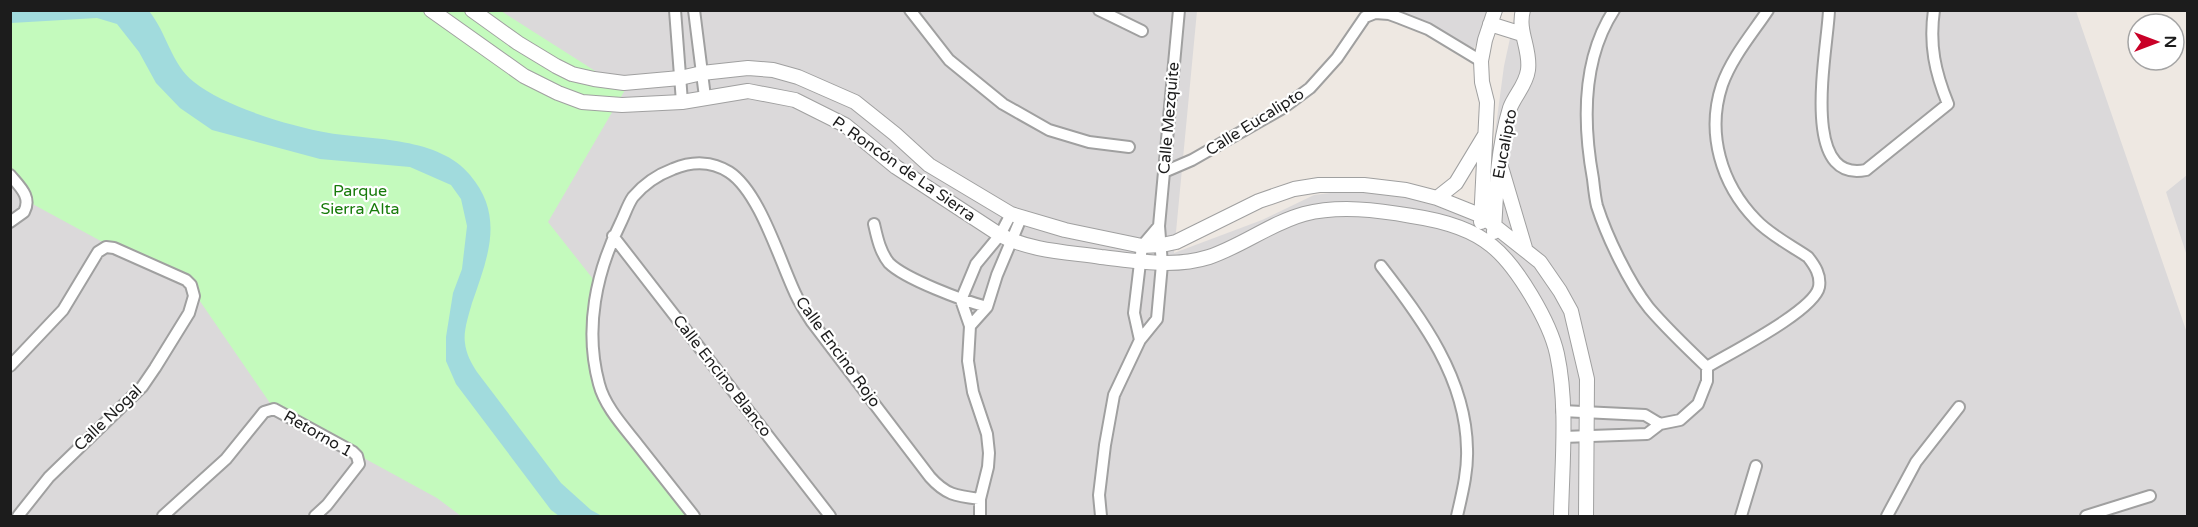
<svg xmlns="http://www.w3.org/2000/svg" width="2198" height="527" font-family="'Varela Round',sans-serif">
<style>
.residential{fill:#dbd9da}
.park{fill:#c4fabd}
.water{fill:#a1dbdd}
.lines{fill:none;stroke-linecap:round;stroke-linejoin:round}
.minor-casing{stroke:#a0a0a0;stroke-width:14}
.tertiary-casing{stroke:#a0a0a0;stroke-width:16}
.minor{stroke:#fff;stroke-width:10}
.tertiary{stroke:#fff;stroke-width:14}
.labels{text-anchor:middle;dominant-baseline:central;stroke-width:4.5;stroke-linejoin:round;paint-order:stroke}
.street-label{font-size:16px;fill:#1c1c1c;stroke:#fff}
.park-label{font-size:16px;fill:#177b0a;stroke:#fff}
</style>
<rect width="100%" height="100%" fill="#eee8e2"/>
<!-- residential -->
<path class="residential" d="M476 11H1197L1174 253 1262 220 1314 195 1403 184 1484 215 1504 66 1516 11H2076L2187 333V516H11L10 134Z
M1391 11H1494L1471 54Z
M2187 175V256L2166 192Z"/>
<!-- park -->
<path class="park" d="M11 11H501L625 90 548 222 597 284 592 331 599 387 694 516H461L437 498 274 409 193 291 27 201 11 179Z"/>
<!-- water -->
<path class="water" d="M11 10 149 11C167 33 171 64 194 82 225 107 290 126 329 133 373 140 439 137 470 175 505 216 488 257 472 303 469 314 463 331 465 343 466 353 471 363 477 372L561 483 591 510 602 516H559L551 510 456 384 446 361V337L453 293 462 269 467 226 461 199 451 185 410 167 320 159 212 130 180 108 156 83 139 52 117 24 97 18 11 23Z"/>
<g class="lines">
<defs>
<path id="minor" d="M675 10 682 102
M694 10 705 97
M910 10 949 60 1003 104 1049 130 1089 142 1129 147
M1099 10 1142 31
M1614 10C1582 59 1583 124 1593 179 1594 188 1595 198 1597 206 1607 237 1629 283 1649 308 1667 329 1687 348 1707 367
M1829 10C1828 47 1798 184 1866 170L1948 104C1935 72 1929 45 1934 10
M1164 172 1192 160 1283 108 1310 88 1337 58 1365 17 1375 13 1389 14 1400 18 1428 29 1481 61
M10 175C20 187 32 197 24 212L10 222
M874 224C877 237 880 252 889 263 905 279 964 301 987 307
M613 236 830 516
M1381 266C1422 319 1466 378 1467 449 1468 471 1462 494 1457 516
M970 326 987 307 997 275 1021 218
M1140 340 1134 313 1142 246 1159 226
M10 366 63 310 98 252 106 247 114 248 186 280 191 285 194 296 189 313 155 368 142 387 49 477 18 516
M1562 411 1645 415 1660 424
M1563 437 1647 434 1660 424 1680 420 1698 404 1707 381V367C1730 353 1814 311 1819 287 1821 275 1815 266 1808 257 1792 246 1770 235 1756 220 1721 184 1706 133 1722 85 1732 57 1752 34 1768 10
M163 516 226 459 264 412 274 409 353 452 357 456 359 464 327 505 315 516
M694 516C676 493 657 469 638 445 624 427 605 407 599 384 584 329 596 272 621 222 625 214 628 204 633 197 644 184 657 175 673 169 692 161 712 161 729 172 760 192 780 262 796 295 800 304 806 313 812 322L930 477C946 495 956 496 980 499
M980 516V499L988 467 989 453 987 434 973 392 968 361 970 326 961 300 976 264 1000 235 1011 214
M1101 516 1099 495 1105 445 1114 395 1140 340 1157 319 1162 264 1159 226 1179 10
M1741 516 1756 466
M1887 516 1916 462 1959 407
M2086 516 2150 496"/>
<path id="tertiary" d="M431 10 524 76 558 93 582 102 622 105 682 102 748 91 795 100 845 125 896 167 1000 235C1031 251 1067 252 1101 257 1137 261 1174 268 1209 257 1242 246 1271 223 1304 214 1339 205 1378 210 1412 216 1439 220 1471 228 1492 246 1517 266 1550 322 1557 354 1568 405 1562 464 1561 516
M472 10 518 43 556 66 572 74 594 79 624 83 680 78 702 73 748 68 773 70 798 77 855 102 895 134 929 165 1011 214 1065 230 1142 246 1162 245 1176 242 1259 201 1294 189 1319 185H1364L1406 190 1437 198 1482 216 1540 262 1560 291 1571 311 1587 379 1586 516
M1490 24 1522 34
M1501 167 1525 248
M1437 198 1456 183 1485 135
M1481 222 1487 102 1482 82 1481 61 1485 40 1495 10
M1494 232C1496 191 1498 147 1510 108 1515 95 1526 85 1528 70 1531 49 1517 31 1523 10"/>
</defs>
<!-- minor casing -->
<use href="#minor" class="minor-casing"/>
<!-- tertiary casing -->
<use href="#tertiary" class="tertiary-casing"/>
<!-- minor -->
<use href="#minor" class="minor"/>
<!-- tertiary -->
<use href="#tertiary" class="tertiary"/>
</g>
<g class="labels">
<!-- street labels -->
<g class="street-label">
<text transform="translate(1169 118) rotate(-85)">Calle Mezquite</text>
<text transform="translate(1255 122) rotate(-32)">Calle Eucalipto</text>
<text transform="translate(1505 144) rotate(-79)">Eucalipto</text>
<text transform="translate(904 169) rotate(35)">P. Roncón de La Sierra</text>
<text transform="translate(838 352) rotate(54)">Calle Encino Rojo</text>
<text transform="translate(722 376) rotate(52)">Calle Encino Blanco</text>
<text transform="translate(108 418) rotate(-44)">Calle Nogal</text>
<text transform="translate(318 434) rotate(30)">Retorno 1</text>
</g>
<!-- park labels -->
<g class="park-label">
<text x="360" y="191">Parque<tspan x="360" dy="18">Sierra Alta</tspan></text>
</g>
</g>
<!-- border -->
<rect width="2198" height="527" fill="none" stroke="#1c1c1c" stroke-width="24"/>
<!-- north arrow -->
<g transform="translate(2156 42) rotate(90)"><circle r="28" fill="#ffffff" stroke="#a4a4a4" stroke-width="1.5"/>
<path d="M0-4.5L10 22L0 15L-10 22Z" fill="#c90027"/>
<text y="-9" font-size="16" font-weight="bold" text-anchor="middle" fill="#1c1c1c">N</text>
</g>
</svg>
